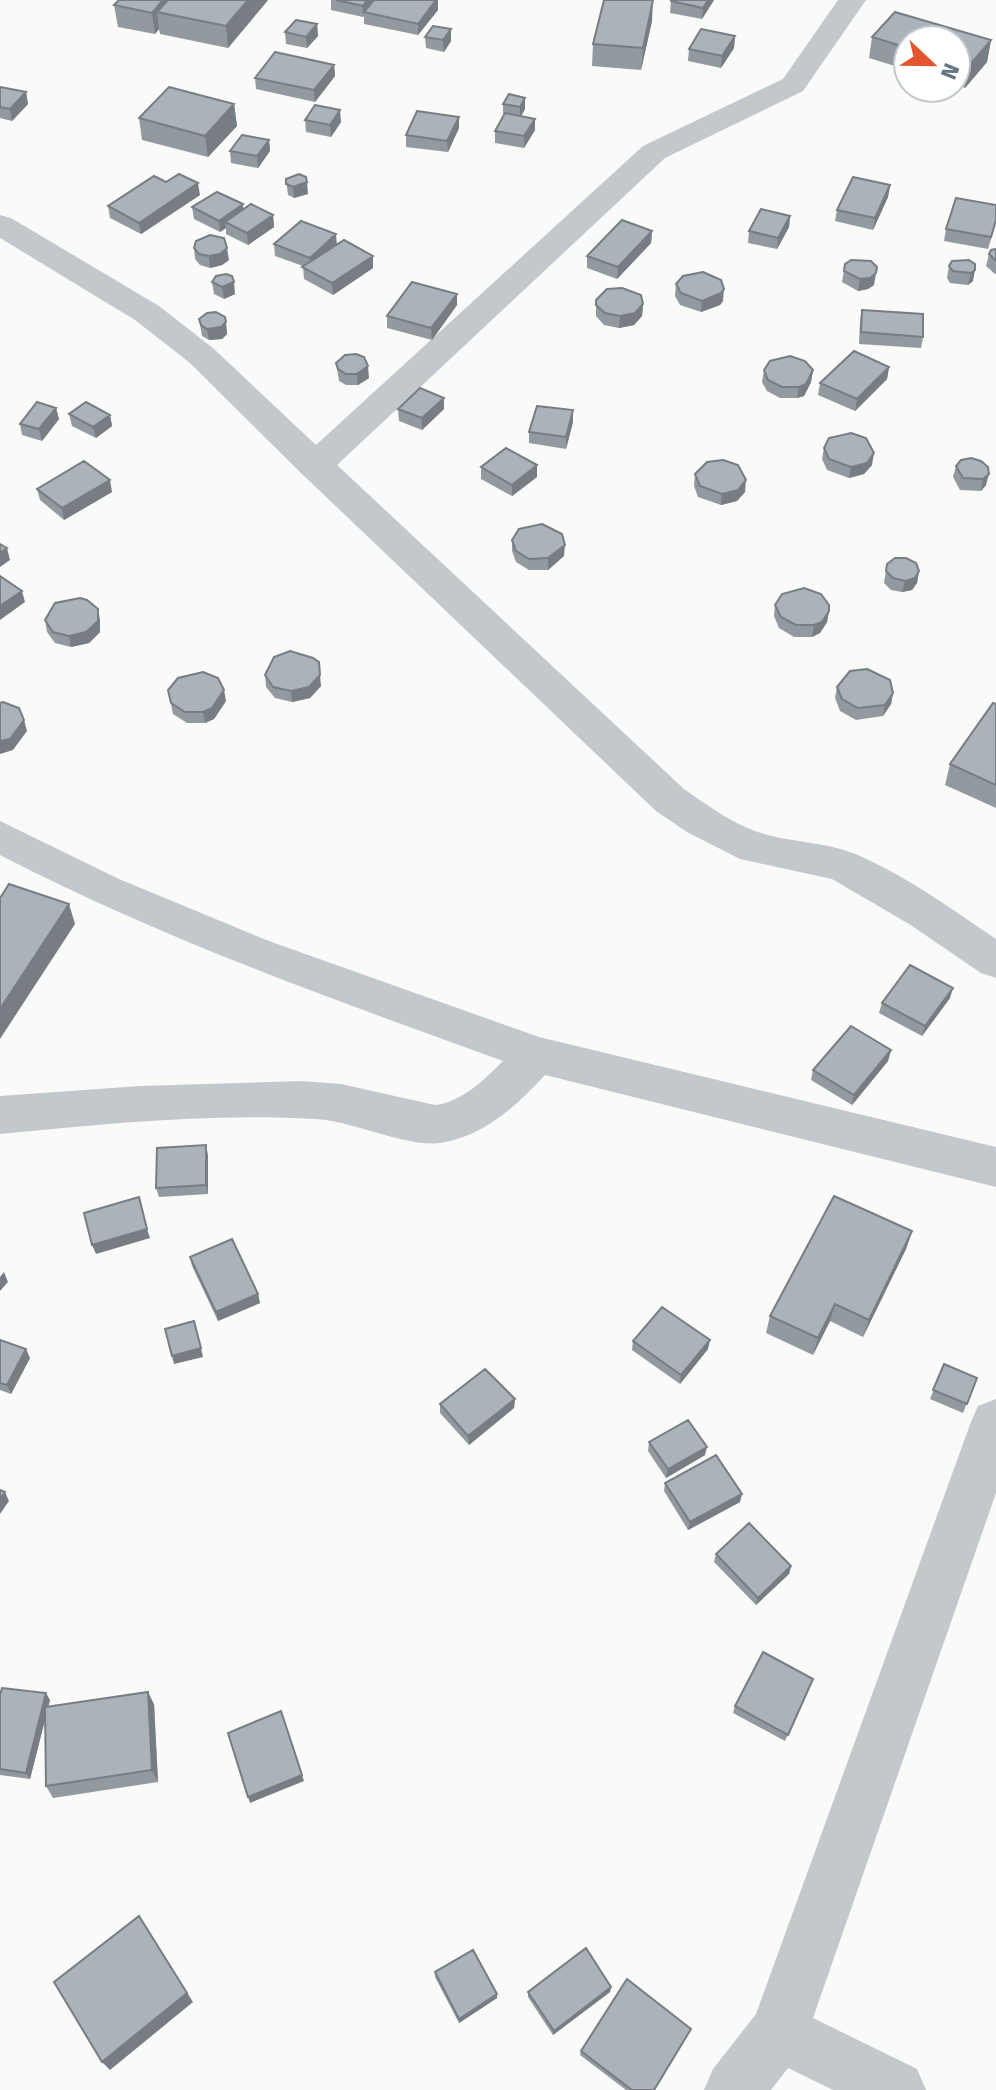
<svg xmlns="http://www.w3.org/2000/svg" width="996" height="2090" font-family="'Fira Sans',sans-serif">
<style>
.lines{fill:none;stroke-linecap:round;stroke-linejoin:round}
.minor{fill:#c3c8cc;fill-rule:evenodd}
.wall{fill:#929a9f}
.shaded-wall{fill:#777d82}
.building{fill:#aab3b9;stroke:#777d82;stroke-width:2}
</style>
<rect width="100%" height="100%" fill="#fafaf8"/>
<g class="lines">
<!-- minor -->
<path class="minor" d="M838 0H866L803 91 665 158 337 465 684 789C708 806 736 826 764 834 796 843 829 842 860 856 908 877 953 910 996 939V978L981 973 909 924 832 879 740 859 687 832 656 811 302 474 190 363 135 320 0 238V215L11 218 159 306 214 349 316 445 643 146 783 79Z
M0 821 119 879 266 940 539 1037 996 1147V1187L545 1075C517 1105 488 1133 446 1142 409 1150 356 1121 315 1119 211 1113 104 1124 0 1134V1096L140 1086 301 1081 341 1084 435 1105C462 1102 484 1080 503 1061 332 999 162 939 0 855Z
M996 1399V1493L813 2018 917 2069 926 2090H833L788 2068 771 2090H704L713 2069 756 2014 971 1422 978 1406Z"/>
</g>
<!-- wall -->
<path class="wall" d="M268 0 228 48 160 34 159 29 155 34 118 27 114 5Z
M331 0H438V10L418 35 364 24V16L363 17 331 10Z
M714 0 702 19 670 13 671 1Z
M652 21 641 70 592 66 593 44Z
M317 24 318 36 307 48 286 44 285 32Z
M451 29V41L444 52 426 48 425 37Z
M735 36 734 48 721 68 688 61 689 49Z
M872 37 991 40 987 62 965 88 956 85V40H908V70L869 58Z
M334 65 335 76 315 102 256 89 255 78Z
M0 87 26 92 28 104 12 121 0 118Z
M525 98V109L521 116 535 119V130L524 148 495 143V131L503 116V104Z
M234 104 237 126 208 157 142 140 139 118Z
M459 117V128L448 152 406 147V135Z
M305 120 341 122 331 137 306 132Z
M269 140 270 151 258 168 231 163 230 151Z
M286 179 308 194 294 198 288 195Z
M166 182 200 195 141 234 110 218 108 206Z
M890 185 888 197 873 230 835 221 837 210Z
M192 207 243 210 273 215 274 227 248 245 226 234V228L220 232 194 219Z
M790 216 789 227 777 249 748 243 749 231Z
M996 223 988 249 944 241 946 229Z
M652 231 651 243 617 279 587 268V256Z
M274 244 336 245 373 256V268L333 295 304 279 303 266 275 256Z
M194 248 229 260 222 265 210 268 200 265 195 259Z
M996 249V274H995L986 266 989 254Z
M969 260 973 281 968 285 950 283 947 278 949 266Z
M845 264 874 285 868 289 858 291 842 282Z
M212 282 235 294 224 299 214 294Z
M676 284 723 301 720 305 701 312 680 305 675 296Z
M596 300 643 304 642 316 634 325 619 328 604 325 596 316Z
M457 305 432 340 387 328V316Z
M862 310 923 337 921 348 859 344 860 321Z
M225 317 227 334 222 339 209 340 202 336 199 319Z
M336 363 369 378 358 385H346L339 381Z
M889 367 887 379 855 411 818 395 820 383Z
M764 370H813L811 382 804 396 797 398H780L767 391 762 382Z
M56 408 59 419 42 441 22 435 20 424Z
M398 409H444L422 430 399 421Z
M573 410V422L566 449 529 443V432Z
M69 414 110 415 112 426 96 438 72 426Z
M824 448 872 465 864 474 849 478 827 470 822 459Z
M981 461 986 485 981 491 960 490 953 477 956 466Z
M481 467 537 477 512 496 481 479Z
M695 474 745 492 737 501 721 505 698 497 694 486Z
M37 489 112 492 64 520 40 500Z
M512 540 564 556 548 570H529L516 562 512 551Z
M887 564 919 571 917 583 912 590 902 592 891 590 884 583Z
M775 605 829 611 827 622 820 633 812 637H794L779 628 774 616Z
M45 620H100V632L89 643 71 647 55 643 47 632Z
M265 675 321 686 310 698 292 702 275 698 266 687Z
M837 687 893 693 891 704 883 716 856 720 840 711 835 698Z
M168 690 226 701 214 719 205 723H187L173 714Z
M996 704V808L945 785 950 764Z
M950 998 922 1036 879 1013 882 1003Z
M891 1050 888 1061 852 1105 811 1080 813 1070Z
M208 1155V1194L159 1197 156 1188Z
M912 1231 906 1249 863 1337 830 1321 813 1355 766 1333 770 1316Z
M190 1257 258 1294 260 1303 218 1321 192 1266Z
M0 1340 30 1358 11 1394 0 1390Z
M633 1341 708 1349 680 1384 632 1350Z
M944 1364 977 1378 963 1413 930 1399Z
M515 1399 514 1408 469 1445 440 1413V1404Z
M649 1442 705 1455 666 1478 648 1451Z
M665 1483 740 1502 688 1530 664 1491Z
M716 1554 791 1566 789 1574 756 1605 714 1562Z
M813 1679 785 1741 733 1713 735 1706Z
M0 1695 50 1700 48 1707 154 1704 158 1782 53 1798 46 1786 45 1720 30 1779 0 1775Z
M435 1972 497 1994V1998L459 2023 435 1977Z
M611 1987 610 1992 553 2035 528 1997V1992Z
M689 2033 655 2090H626L580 2055 581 2051Z"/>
<!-- shaded-wall -->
<path class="shaded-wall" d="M163 0H185L157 12 159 29 155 34 152 13Z
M248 0H268L228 48 226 26Z
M367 0H377L364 12 363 17V6Z
M436 0H438V10L418 35V24Z
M653 0 652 21 641 70 643 48Z
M708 0H714L702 19 703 8Z
M317 24 318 36 307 48 306 37Z
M451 29V41L444 52 443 40Z
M735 36 734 48 721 68 722 56Z
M991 40 987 62 965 88 969 66Z
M334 65 335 76 315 102 314 90Z
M26 92 28 104 12 121 10 109Z
M525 98V109L520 118V107Z
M234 104 237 126 208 157 205 136Z
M340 110 341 122 331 137 330 125Z
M459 117V128L448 152 447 141Z
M535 119V130L524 148V136Z
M269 140 270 151 258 168 257 156Z
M307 182 308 194 294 198 293 187Z
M198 183 200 195 141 234 139 223Z
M890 185 888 197 873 230 875 218Z
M243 204 244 216 225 222 226 228 220 232 219 221Z
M273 215 274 227 248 245 247 233Z
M790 216 789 227 777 249 778 238Z
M652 231 651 243 617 279 618 267Z
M336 234 337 246 311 270 310 258Z
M227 248 229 260 222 265 210 268 209 256Z
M373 256V268L333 295 332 283Z
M975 270 973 281 968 285 971 273Z
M876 273 874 285 868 289 858 291 860 279Z
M234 282 235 294 224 299 222 287Z
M724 289 723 301 720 305 701 312 702 301Z
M457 294V305L432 340 431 328Z
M643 304 642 316 634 325 619 328 620 316Z
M226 322 227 334 222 339 209 340 207 329Z
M368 366 369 378 358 385 357 374Z
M889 367 887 379 855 411 857 399Z
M813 370 811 382 804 396 797 398 799 387Z
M444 398V409L422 430V418Z
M56 408 59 419 42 441 39 429Z
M573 410V422L566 449V437Z
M110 415 112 426 96 438 93 427Z
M874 453 872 465 864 474 849 478 851 467Z
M537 465V477L512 496V485Z
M989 474 986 485 981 491 983 479Z
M110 480 112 492 64 520 62 508Z
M746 480 745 492 737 501 721 505 722 494Z
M565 545 564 556 548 570V558Z
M7 548 10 560 0 567V553Z
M919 571 917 583 912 590 902 592 905 581Z
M22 591 25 602 0 620V606Z
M98 609 100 620V632L89 643 71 647 69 636Z
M829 611 827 622 820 633 812 637 814 625Z
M320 675 321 686 310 698 292 702 291 691Z
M224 690 226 701 214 719 205 723 203 712Z
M893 693 891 704 883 716 885 705Z
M24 720 27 731 13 750 0 754V741Z
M69 904 75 924 0 1039V1009Z
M953 988 950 998 922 1036 925 1026Z
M891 1050 888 1061 852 1105 854 1095Z
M206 1145 208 1155V1194L206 1185Z
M147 1229 150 1238 96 1254 92 1245Z
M912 1231 906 1249 863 1337 869 1320Z
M4 1272 8 1282 0 1291V1277Z
M258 1294 260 1303 218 1321 216 1312Z
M835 1304 830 1321 813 1355 818 1338Z
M710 1340 708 1349 680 1384 681 1375Z
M201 1348 203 1357 174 1364 172 1356Z
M26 1349 30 1358 11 1394 7 1385Z
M515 1399 514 1408 469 1445 468 1436Z
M707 1447 705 1455 666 1478 668 1469Z
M5 1492 9 1501 0 1514V1500Z
M742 1494 740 1502 688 1530 690 1522Z
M791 1566 789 1574 756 1605 758 1598Z
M148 1692 154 1704 158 1782 152 1770Z
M46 1693 50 1700 30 1779 26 1773Z
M302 1775 304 1781 250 1803 248 1797Z
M139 1916 193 2002 110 2070 102 2062Z
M611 1987 610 1992 553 2035 554 2031Z
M497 1994V1998L459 2023V2019Z"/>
<!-- building -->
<path class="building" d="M119 0H163L152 13 114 5Z
M168 0H248L226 26 157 12Z
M336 0H367L363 6Z
M374 0H436L418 24 364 12Z
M604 0H653L643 48 593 44Z
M671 0H708L703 8 671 1Z
M895 12 991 40 969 66 956 62V40H908V48L872 37Z
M296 20 317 24 306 37 285 32Z
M433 26 451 29 443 40 425 37Z
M701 29 735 36 722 56 689 49Z
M275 52 334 65 314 90 255 78Z
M0 87 26 92 10 109 0 107Z
M169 87 234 104 205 136 139 118Z
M509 94 525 98 520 107 503 104Z
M315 105 340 110 330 125 305 120Z
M417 111 459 117 447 141 406 135Z
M505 113 535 119 524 136 495 131Z
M242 135 269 140 257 156 230 151Z
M179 174 198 183 139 223 108 206 154 176 166 182Z
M299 174 306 177 307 182 293 187 286 184V179Z
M853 177 890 185 875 218 837 210Z
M217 192 243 204 219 221 192 207Z
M956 198 996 205V220L991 237 946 229Z
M251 204 273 215 247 233 225 222Z
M761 209 790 216 778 238 749 231Z
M622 220 652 231 618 267 587 256Z
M301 221 336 234 310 258 274 244Z
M210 235 224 238 227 248 220 254 209 256 199 254 194 248 196 241Z
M344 240 373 256 332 283 302 267Z
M996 249V261L989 254 991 250Z
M851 260 871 261 877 267 876 273 870 278 860 279 844 271 845 264Z
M969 260 975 264V270L971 273 953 271 949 266 952 261Z
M703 272 721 280 724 289 721 293 702 301 681 293 676 284 683 276Z
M226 274 232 276 234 282 222 287 212 282 216 276Z
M412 282 457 294 431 328 387 316Z
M622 288 641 295 643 304 635 313 620 316 605 313 596 305V300L607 289Z
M862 310 923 314V337L861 332Z
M216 312 225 317 226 322 221 327 207 329 201 325 199 319 207 313Z
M854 351 889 367 857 399 820 383Z
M356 354 364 357 368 366 357 374H346L338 369 336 363 345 355Z
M790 356 805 361 813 370 806 384 799 387H782L768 380 764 370 770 361Z
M420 388 444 398 422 418 398 409Z
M37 402 56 408 39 429 20 424Z
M86 402 110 415 93 427 69 414Z
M537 406 573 410 566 437 529 432Z
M851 433 866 438 874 453 867 463 851 467 829 459 824 448 829 438Z
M506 448 537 465 512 485 481 467Z
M971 458 981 461 988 467 989 474 983 479 963 478 956 466 961 460Z
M723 460 738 465 746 480 738 490 722 494 700 486 695 474 707 462Z
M84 461 110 480 62 508 37 489Z
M542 524 562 534 565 545 548 558 529 559 516 551 512 540 519 529Z
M0 544 7 548 0 553Z
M895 558H906L916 563 919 571 915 578 905 581 893 578 886 571 887 564Z
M0 576 22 591 0 606Z
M804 588 821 594 829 605V611L822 622 814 625H796L781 617 775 605 782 594Z
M80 598 87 600 98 609V621L86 632 69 636 53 632 45 620 55 603Z
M290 651 313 658 319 662 320 675 309 687 291 691 273 687 265 675 274 657Z
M867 669 890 680 893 693 885 705 858 708 842 699 837 687 850 671Z
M203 672 218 678 224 690 212 708 203 712H185L171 703 168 690 178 678Z
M3 702 19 708 24 720 10 739 0 741V703Z
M993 703 996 704V785L950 764Z
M9 884 69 904 0 1009V898Z
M910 965 953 988 925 1026 882 1003Z
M851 1026 891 1050 854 1095 813 1070Z
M206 1145V1185L156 1188 157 1148Z
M834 1196 912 1231 869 1320 835 1304 818 1338 770 1316Z
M139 1197 147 1229 92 1245 84 1213Z
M232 1239 258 1294 216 1312 190 1257Z
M662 1307 710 1340 681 1375 633 1341Z
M194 1321 201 1348 172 1356 165 1329Z
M0 1340 26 1349 7 1385 0 1383Z
M944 1364 977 1378 967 1404 933 1390Z
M485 1369 515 1399 468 1436 440 1404Z
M688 1420 707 1447 668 1469 649 1442Z
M716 1455 742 1494 690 1522 665 1483Z
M0 1490 5 1492 0 1500Z
M749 1523 791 1566 758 1598 716 1554Z
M763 1652 813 1679 788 1735 735 1706Z
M2 1688 46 1693 26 1773 0 1769V1695Z
M148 1692 152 1770 46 1786 45 1707Z
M281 1711 302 1775 248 1797 228 1733Z
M139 1916 187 1993 102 2062 54 1982Z
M586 1948 611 1987 554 2031 528 1992Z
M473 1950 497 1994 459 2019 435 1972Z
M627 1979 691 2029 654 2090H632L581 2051Z"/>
<!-- north arrow -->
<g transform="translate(932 64) rotate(112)"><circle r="38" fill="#ffffff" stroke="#c1c8cd" stroke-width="2"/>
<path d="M0-6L14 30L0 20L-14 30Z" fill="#e4572e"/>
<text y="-12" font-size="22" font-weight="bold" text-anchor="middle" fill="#657683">N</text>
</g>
</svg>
